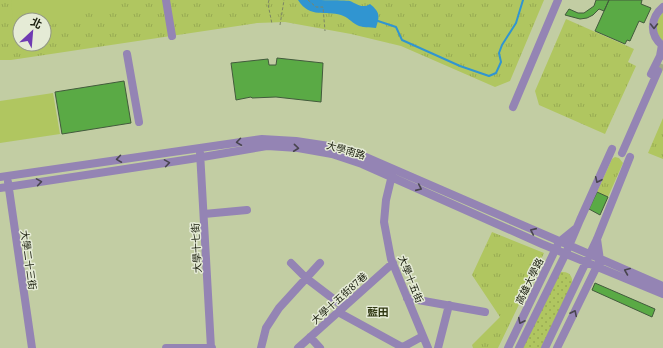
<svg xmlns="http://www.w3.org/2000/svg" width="663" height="348" font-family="'Noto Serif','Noto Sans TC',serif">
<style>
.grass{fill:url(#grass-tufts);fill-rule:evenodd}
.park{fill:url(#park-dots)}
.garden{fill:#b0c660}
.water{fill:#3095d1}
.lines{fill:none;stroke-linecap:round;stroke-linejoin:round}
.stream{stroke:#3095d1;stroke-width:2}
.building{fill:#5aaa45;stroke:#425b3c}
.minor-tunnel{stroke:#a0a985;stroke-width:8;stroke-dasharray:8 4;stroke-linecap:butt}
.path{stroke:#7c8565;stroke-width:1;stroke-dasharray:3 2;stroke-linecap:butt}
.minor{stroke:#9484b4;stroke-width:8}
.oneway{stroke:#49454f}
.labels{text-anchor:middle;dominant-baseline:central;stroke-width:3;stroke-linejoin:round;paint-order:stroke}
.street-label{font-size:10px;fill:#171b0b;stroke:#e5ebd6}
.neighbourhood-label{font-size:11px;font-weight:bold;fill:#303813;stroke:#e5ebd6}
</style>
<defs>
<pattern id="grass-tufts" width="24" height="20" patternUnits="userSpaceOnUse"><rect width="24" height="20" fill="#b0c660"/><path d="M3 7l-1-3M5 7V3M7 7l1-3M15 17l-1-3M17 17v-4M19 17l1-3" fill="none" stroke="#97aa52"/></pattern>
<pattern id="park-dots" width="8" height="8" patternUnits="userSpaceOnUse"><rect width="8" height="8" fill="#b0c660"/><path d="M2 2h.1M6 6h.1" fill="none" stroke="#97aa52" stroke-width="1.8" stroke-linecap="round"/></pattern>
</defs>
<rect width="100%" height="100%" fill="#c2cda3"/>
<!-- grass -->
<path class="grass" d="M0 0H544L510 81 495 87 401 46 351 34 285 22 257 23 11 60H0ZM20 20H44V44H20Z
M566 19 634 49 628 62 636 66 605 134 539 105 535 91Z
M663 118V159L648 153Z
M615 157 619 158 623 163 608 197 597 192 612 159Z
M492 232 544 253 498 348H473L472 345 500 317 472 275Z"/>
<!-- park -->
<path class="park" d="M561 272C570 271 573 277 572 284L541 348H522L558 275Z"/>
<!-- garden -->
<path class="garden" d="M11 0H125L44 27V20H20V26L13 20Z
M663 12V41C653 30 655 23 663 12Z
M53 93 60 134 0 143V101Z"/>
<!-- water -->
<path class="water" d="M298 0C307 0 344 0 350 1 357 4 362 9 370 4 380 12 380 16 376 28 370 27 362 28 357 25 351 22 348 17 341 15 326 10 310 19 298 0Z"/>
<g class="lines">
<!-- stream -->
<path class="stream" d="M378 21 396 27 402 40 460 66 489 76 496 73 501 62 499 53 502 45 516 23 523 0"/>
</g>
<!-- building -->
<path class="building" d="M596 0H609L604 11 599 9 593 15 587 18 580 19 565 15 569 9 578 13H584L594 6Z
M609 0H642L641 4 651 8 644 23 639 21 630 41 627 40 625 44 595 31Z
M277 58 323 63 321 102 276 97 252 98 251 97 236 100 231 63 268 59 269 65H276Z
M124 81 131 123 62 134 55 92Z
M597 192 608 197 600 215 589 209Z
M595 283 655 309 652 317 592 290Z"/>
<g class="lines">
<!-- minor-tunnel -->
<path class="minor-tunnel" d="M658 71 663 59"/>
<!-- path -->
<path class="path" d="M269 0 268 4 272 24
M308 0 316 7H323L325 31
M280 25 284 0"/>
<!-- minor -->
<path class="minor" d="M166 0 172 36
M663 7C650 18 649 35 663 46
M127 54 139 122
M651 74 660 56 662 45
M513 107 558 0
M200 152 211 348
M622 153 658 71
M393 171 386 200 384 222 391 259 428 348
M0 177 262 139 296 141 329 146 361 155 663 286
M8 182 32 348
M0 188 191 159 267 146 298 148 332 154 362 164 542 244 663 294
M204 214 247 210
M291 263 306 278 344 307
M407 298 485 312
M338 312 402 347
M310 337 320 348
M166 348H212
M261 348 266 328 279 308 320 263
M298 348 393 263
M401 348 423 336
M438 348 449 305
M508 348 559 242 575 229
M519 348 566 253 580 220 612 149
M545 348 597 239 630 157
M557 348 600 260 597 239"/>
</g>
<!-- one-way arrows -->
<defs><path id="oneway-chevron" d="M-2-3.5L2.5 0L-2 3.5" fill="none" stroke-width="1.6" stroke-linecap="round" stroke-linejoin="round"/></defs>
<g class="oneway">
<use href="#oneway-chevron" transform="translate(654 26) rotate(90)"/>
<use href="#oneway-chevron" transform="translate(239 142) rotate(172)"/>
<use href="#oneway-chevron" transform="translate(296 148) rotate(6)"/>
<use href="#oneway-chevron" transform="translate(119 159) rotate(172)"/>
<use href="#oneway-chevron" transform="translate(167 163) rotate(-9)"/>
<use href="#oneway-chevron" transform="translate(598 180) rotate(115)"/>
<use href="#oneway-chevron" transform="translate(39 182) rotate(-9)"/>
<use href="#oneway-chevron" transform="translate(419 188) rotate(24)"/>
<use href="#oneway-chevron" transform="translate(533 231) rotate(-156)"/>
<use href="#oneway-chevron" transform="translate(627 271) rotate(-158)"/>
<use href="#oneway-chevron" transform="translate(574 313) rotate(-64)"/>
<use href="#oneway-chevron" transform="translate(521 321) rotate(116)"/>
</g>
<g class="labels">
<!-- street labels -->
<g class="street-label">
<text transform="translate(346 150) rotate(16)">大學南路</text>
<text transform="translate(196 248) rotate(-93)">大學十七街</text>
<text transform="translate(29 260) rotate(82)">大學二十三街</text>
<text transform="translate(411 279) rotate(68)">大學十五街</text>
<text transform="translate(529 281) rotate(-64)">高雄大學路</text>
<text transform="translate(339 298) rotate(-42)">大學十五街87巷</text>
</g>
<!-- neighbourhood labels -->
<g class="neighbourhood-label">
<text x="378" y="311">藍田</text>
</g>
</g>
<!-- north arrow -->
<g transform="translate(32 32) rotate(26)"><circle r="19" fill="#e5ebd6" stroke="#939885"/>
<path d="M0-3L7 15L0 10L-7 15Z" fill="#6f3bb2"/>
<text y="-6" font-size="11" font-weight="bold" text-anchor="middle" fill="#171b0b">北</text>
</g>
</svg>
